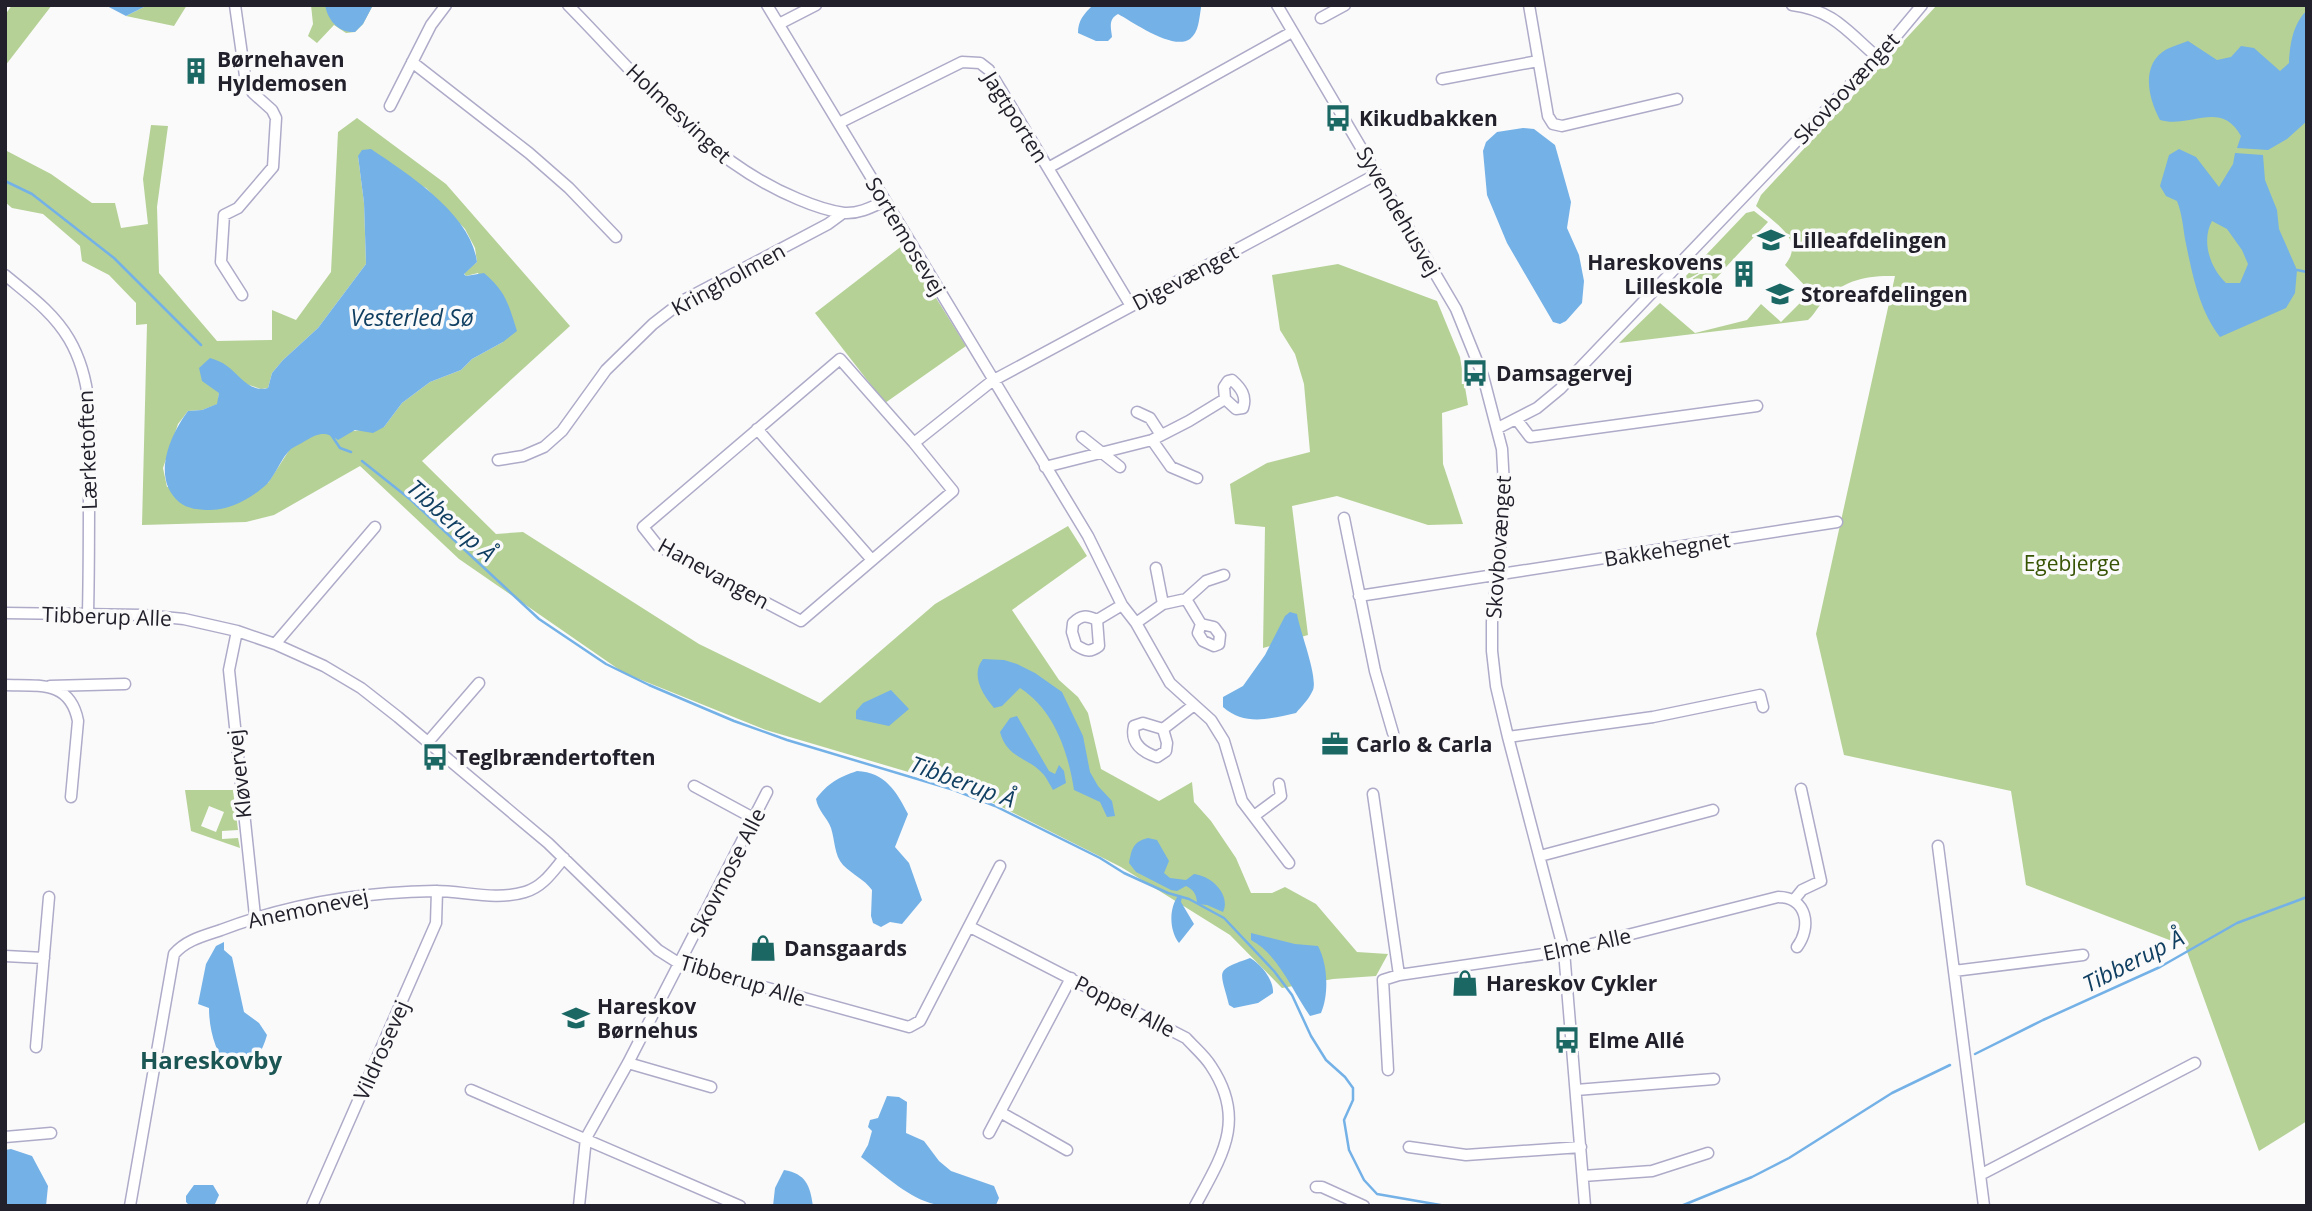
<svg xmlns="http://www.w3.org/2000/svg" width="2312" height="1211" font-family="'Open Sans',sans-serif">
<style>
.green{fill:#b5d196;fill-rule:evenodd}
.water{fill:#74b1e7;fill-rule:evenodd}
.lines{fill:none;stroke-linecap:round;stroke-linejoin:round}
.stream{stroke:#74b1e7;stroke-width:2.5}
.minor-casing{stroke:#aeabc9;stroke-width:13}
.minor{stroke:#fff;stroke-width:10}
.labels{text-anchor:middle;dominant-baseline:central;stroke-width:7;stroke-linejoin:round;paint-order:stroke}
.poi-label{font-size:21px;font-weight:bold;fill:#21202b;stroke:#fafafa;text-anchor:start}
.street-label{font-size:21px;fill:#21202b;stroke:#fafafa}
.park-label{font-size:21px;fill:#375304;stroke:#fafafa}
.water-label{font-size:23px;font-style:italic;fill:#103f62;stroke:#fafafa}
.quarter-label{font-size:24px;font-weight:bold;fill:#1b5654;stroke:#fafafa}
</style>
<rect width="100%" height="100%" fill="#fafafa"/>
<!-- green -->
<path class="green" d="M12 5H52L5 66V15Z
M148 5H187L174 26 126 16Z
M311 5H373L363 24 355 32 346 33 334 25 317 43 308 36 313 24Z
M1937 5H2307V1121L2259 1151 2185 946 2026 885 2011 791 1844 755 1816 634 1895 276C1867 275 1842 280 1822 303 1817 308 1814 315 1808 320L1619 343 1660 303 1695 333 1747 320 1761 304 1781 322 1811 292 1785 265C1806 239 1775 224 1756 206L1761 195Z
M357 118 446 184 570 326 422 461 496 534 523 532 699 644 820 703 935 604 1068 526 1087 556 1012 610 1059 680 1078 697 1088 713 1101 769 1159 801 1192 782 1194 802 1211 821 1236 858 1251 893H1272L1285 887 1316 904 1357 952 1388 954 1376 976 1333 979 1282 988 1230 935 1121 867 966 789 766 730 624 673 459 559 360 466 274 515 246 522 142 525 147 324 136 325V303L109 275 82 261 80 246 43 214 12 208 5 202V150L51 174 92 203H115L121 228 148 224 143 179 151 125 168 126 157 207 159 273 217 341 272 340V310L296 320 331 272 338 132ZM358 156 426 188 465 229 475 248 477 262 464 273 466 276 478 273 503 342 472 359 461 370 430 382 402 403 384 427 330 434 317 433 290 449 268 483 167 487 163 468 178 424 188 411 202 410 218 404 219 393 246 384 261 389 268 388 272 373 283 360 318 328 366 264 364 203Z
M1754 211 1768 222 1726 267 1699 273 1688 279 1684 278 1746 213Z
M903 245 966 346 885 403 815 313Z
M1338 264 1437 301 1460 357 1468 405 1442 413 1443 464 1463 524 1428 525 1337 496 1292 506 1308 635 1263 648 1265 527 1235 524 1230 484 1267 463 1310 452 1304 384 1295 354 1280 330 1272 275Z
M1723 271 1702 293 1689 281 1700 274Z
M185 790H233L238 830 222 831V839L238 838 240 848 191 831ZM209 806 224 812 216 832 201 826Z"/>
<!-- water -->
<path class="water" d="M105 5H148L126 16Z
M325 5H373L363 24 355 32C339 33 328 21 325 5Z
M1093 5H1201V8C1199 19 1199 32 1190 39 1173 51 1133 22 1118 14 1108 19 1111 28 1112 37L1108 41H1096L1078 33C1078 20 1084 14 1093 5Z
M2307 10V121L2287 139 2268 150 2237 148 2241 136C2221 99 2189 129 2160 120 2148 98 2140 64 2167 49 2173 46 2181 44 2188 41L2217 60 2231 57 2241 46 2254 48 2280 71 2289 63C2290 43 2293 24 2307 10Z
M1523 128 1534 129 1555 145 1571 202 1567 228 1579 255 1584 281 1582 303 1566 321 1560 324 1553 322 1507 243 1487 195 1483 151 1486 142 1497 132Z
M371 149C408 174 471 214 477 262L464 274 466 276 484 273C506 292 508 303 517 331L503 342 472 359 461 370 430 382 402 403 384 427 373 433 355 430 338 440C325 431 319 433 305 441 301 444 295 446 291 449 281 458 276 474 267 484 252 498 230 510 210 510 200 510 187 509 179 502 151 478 170 435 188 411L202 410 217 404 219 393 202 381 199 368 210 358C216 360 222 362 227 366 240 375 249 393 268 388L272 373 283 360 318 328 366 264 364 203 358 156 362 150Z
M2179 149 2196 157 2219 187 2233 164 2235 153 2263 155 2265 180 2277 210 2279 229 2297 270 2295 293 2286 308 2220 337C2199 310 2192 273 2185 239 2183 226 2182 214 2177 201L2166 196 2160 186 2169 155ZM2212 221 2227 229 2242 250 2248 264 2240 283H2226C2210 268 2201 241 2212 221Z
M1290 612 1297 614C1300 632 1318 676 1313 690 1309 699 1302 706 1296 713 1270 719 1244 726 1223 707V697L1243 686 1265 655 1285 616Z
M983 659 1004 660 1017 664 1035 673 1062 692 1083 736 1090 772 1098 786 1112 801 1115 816 1107 817 1100 802 1074 790C1068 751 1054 710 1020 688L1002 706 994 708C983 695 970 675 983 659Z
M891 690 909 709 889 726 856 719V711L863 703Z
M1017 716 1049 771 1055 774 1059 765 1064 771 1066 783 1053 790C1050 785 1047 779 1044 775 1029 757 1007 759 1000 732L1010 718Z
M857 771C885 772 897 792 908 814L895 847 909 863 922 900 902 924 890 922 881 927 873 923 871 916 872 890C864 879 853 875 843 865 834 855 835 840 831 828 827 817 818 811 816 799 828 783 839 777 857 771Z
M1148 838 1157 840 1169 861 1164 873 1170 878 1186 880 1194 874C1212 876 1231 895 1223 912L1207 905 1197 904C1197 895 1194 890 1186 886L1177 891 1171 890 1136 872 1129 863C1132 848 1133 842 1148 838Z
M1178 896 1182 897 1181 902 1194 924 1179 943C1169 930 1169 908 1178 896Z
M1251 933 1295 944 1318 946C1328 964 1329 995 1321 1013L1310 1016C1293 992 1278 954 1251 940Z
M224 942V950L232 957 244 1012 259 1023 267 1035C261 1057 252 1065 231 1072 216 1054 209 1031 209 1008L198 1004 206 964 216 946Z
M1250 958C1261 964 1274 980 1273 993L1258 1003 1234 1008 1229 1005C1220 969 1214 971 1250 958Z
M887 1096 899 1097 907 1102 906 1133 924 1141 939 1161 951 1171 994 1186 999 1198 996 1205C978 1208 949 1209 930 1203 905 1195 882 1173 861 1157L868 1145 872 1131 868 1127 870 1120 878 1118Z
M11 1149 32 1156 48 1186 46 1206H5V1150Z
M784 1170C806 1174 810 1185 813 1206H773L775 1188Z
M194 1185H213L219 1195 215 1204 182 1206 189 1205 186 1202V1196Z"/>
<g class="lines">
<!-- stream -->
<path class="stream" d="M5 181 32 194 114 258 201 345
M2297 270 2307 272
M330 433 340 448 351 452
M362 461 411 500 539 619 606 664 649 685 734 721 787 740 954 790 995 806 1100 858 1124 873 1168 893 1189 899 1224 918 1274 971 1292 995 1311 1036 1326 1060 1345 1077 1353 1088V1100L1344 1120 1349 1150 1364 1180 1377 1194 1446 1206
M1975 1054 2043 1020 2160 967 2237 923 2307 897
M1681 1206 1752 1177 1789 1158 1892 1093 1950 1065"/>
<defs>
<path id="minor" d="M235 5 246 83 253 93 272 110 276 118 273 167 238 208 224 215 221 262 242 295
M568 5C638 76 705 161 798 199 812 205 829 211 844 213 859 214 872 207 885 201
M767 5 1088 536 1122 605 1136 623 1170 683 1211 720 1224 741 1242 801 1289 863
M1277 5 1456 309 1483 376 1502 449 1505 504 1492 622V651L1496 686 1508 737 1564 951 1585 1206
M1529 5 1548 116 1553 124 1562 126 1677 99
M1792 5C1833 10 1847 31 1877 57
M1321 18 1345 5
M779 24 816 5
M412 62 529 153 569 188 616 237
M1442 79 1538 61
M390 106 431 25 446 5
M839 123 962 62 980 63 989 70 1131 306
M1048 168 1292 32
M5 275C29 295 53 312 69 339 96 385 90 439 89 490 89 531 89 572 88 613
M1137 412 1150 418 1161 435
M1517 420 1530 437 1757 406
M1498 428 1537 408 1560 389 1892 41 1922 5
M757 429 872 560
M1082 437 1120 467
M1152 440 1171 467 1197 478
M914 443 840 359 643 527 658 546 801 621 953 491 914 443 992 381 1377 174
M498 460 523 456 544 447 562 431 606 370 653 324 684 300 828 224 843 213
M1045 467 1152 440 1189 421 1225 399 1236 409 1243 408C1247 396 1241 388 1232 380L1228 381 1224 387 1225 399
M1344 518 1375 671 1393 733
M1156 568 1163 604
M1359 596 1837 522
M1186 599 1201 624 1198 633 1203 641 1214 646 1219 644 1220 635 1214 627 1201 624
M5 613 143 615 184 619 237 631 275 644 324 666 361 688 398 717 548 843 658 950 680 964 909 1027 920 1021 1000 866
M1097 620C1086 615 1081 615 1073 623L1072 632 1076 645C1085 651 1090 653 1099 646L1097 620 1122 605
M1136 623 1163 604 1186 599 1206 581 1224 575
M237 631 229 670 255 916
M275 644 375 527
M5 685C39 686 70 680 78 721L71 797
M50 686 125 684
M1163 729 1143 723 1134 726C1130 743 1142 752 1157 757L1166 751 1167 743 1163 729 1194 705
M1508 737 1653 717 1760 695 1763 707
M428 742 479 683
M694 786 755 819
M1373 794 1399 975
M1254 816 1281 796 1279 784
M1938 846 1984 1206
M1540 856 1713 810
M1794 900 1802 890 1821 881 1801 789
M970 927 1186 1038C1194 1047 1205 1056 1211 1066 1247 1120 1222 1156 1195 1206
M5 956 44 958
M1954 971 2083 955
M36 1047 49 897
M628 1063 711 1087
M1388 1070 1383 980 1399 975 1564 951 1778 897C1807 897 1812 927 1797 947
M471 1090 740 1206
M1576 1090 1714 1079
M1000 1112 1067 1150
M989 1133 1071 978
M5 1137 51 1133
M1409 1147 1466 1155 1581 1147
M1980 1175 2195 1063
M1583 1176 1652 1171 1708 1153
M1316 1187H1322L1364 1206
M130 1206 174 954C186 940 203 936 221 930 289 904 362 892 435 891 464 891 496 901 525 892 543 887 553 871 564 858
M312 1206 436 923 437 891
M579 1206 586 1138 628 1063 767 792"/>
</defs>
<!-- minor casing -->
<use href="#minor" class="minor-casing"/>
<!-- minor -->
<use href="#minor" class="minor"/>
</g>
<!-- icons -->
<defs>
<symbol id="building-bare" viewBox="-9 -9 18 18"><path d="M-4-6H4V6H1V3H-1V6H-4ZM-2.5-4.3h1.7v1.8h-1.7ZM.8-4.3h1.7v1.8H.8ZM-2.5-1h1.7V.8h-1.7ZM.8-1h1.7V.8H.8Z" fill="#1a6764" stroke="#fafafa" stroke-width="2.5" paint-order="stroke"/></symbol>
<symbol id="bus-bare" viewBox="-9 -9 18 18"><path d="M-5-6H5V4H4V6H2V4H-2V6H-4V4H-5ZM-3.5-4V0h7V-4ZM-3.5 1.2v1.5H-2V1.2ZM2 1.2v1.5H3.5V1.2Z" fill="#1a6764" stroke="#fafafa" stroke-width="2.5" paint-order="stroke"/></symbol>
<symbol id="school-bare" viewBox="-9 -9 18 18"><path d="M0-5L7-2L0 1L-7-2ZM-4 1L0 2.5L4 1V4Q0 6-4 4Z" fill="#1a6764" stroke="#fafafa" stroke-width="2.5" paint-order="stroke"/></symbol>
<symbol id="office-bare" viewBox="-9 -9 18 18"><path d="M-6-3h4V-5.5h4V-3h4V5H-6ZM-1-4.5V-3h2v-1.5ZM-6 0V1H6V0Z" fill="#1a6764" stroke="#fafafa" stroke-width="2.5" paint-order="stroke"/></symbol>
<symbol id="shop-bare" viewBox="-9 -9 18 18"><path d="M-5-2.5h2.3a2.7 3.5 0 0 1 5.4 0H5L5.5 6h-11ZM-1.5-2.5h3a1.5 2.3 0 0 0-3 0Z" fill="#1a6764" stroke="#fafafa" stroke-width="2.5" paint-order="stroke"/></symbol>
</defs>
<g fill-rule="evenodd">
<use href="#building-bare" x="177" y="52" width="38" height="38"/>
<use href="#bus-bare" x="1319" y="99" width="38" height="38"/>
<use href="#school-bare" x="1752" y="221" width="38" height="38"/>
<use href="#building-bare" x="1725" y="255" width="38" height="38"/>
<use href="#school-bare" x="1761" y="275" width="38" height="38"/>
<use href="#bus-bare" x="1456" y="354" width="38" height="38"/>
<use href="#office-bare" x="1316" y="725" width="38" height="38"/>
<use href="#bus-bare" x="416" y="738" width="38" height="38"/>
<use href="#shop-bare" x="744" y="929" width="38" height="38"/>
<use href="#shop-bare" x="1446" y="964" width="38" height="38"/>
<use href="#school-bare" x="557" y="999" width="38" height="38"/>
<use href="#bus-bare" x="1548" y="1021" width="38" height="38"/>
</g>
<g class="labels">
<!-- poi labels -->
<g class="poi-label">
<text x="217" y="59">Børnehaven<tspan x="217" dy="24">Hyldemosen</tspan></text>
<text x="1359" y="118">Kikudbakken</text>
<text x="1792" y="240">Lilleafdelingen</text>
<text x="1723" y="262" text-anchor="end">Hareskovens<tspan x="1723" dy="24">Lilleskole</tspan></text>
<text x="1801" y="294">Storeafdelingen</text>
<text x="1496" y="373">Damsagervej</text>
<text x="1356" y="744">Carlo &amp; Carla</text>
<text x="456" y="757">Teglbrændertoften</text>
<text x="784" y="948">Dansgaards</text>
<text x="1486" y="983">Hareskov Cykler</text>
<text x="597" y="1006">Hareskov<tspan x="597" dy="24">Børnehus</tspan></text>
<text x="1588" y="1040">Elme Allé</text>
</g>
<!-- street labels -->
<g class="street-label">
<text transform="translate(1846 88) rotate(-47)">Skovbovænget</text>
<text transform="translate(679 113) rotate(43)">Holmesvinget</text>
<text transform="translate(1016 117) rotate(58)">Jagtporten</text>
<text transform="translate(1399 211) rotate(60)">Syvendehusvej</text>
<text transform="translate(906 236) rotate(59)">Sortemosevej</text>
<text transform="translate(1185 277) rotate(-28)">Digevænget</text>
<text transform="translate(728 279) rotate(-29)">Kringholmen</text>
<text transform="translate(87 450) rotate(-92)">Lærketoften</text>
<text transform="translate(1498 547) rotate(-86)">Skovbovænget</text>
<text transform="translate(1667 549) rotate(-9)">Bakkehegnet</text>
<text transform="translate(714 573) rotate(29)">Hanevangen</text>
<text transform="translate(107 616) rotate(2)">Tibberup Alle</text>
<text transform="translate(239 774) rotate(-96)">Kløvervej</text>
<text transform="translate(727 872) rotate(-63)">Skovmose Alle</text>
<text transform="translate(308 908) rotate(-12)">Anemonevej</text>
<text transform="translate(1587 944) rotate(-12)">Elme Alle</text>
<text transform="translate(743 980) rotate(17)">Tibberup Alle</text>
<text transform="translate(1125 1006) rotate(27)">Poppel Alle</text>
<text transform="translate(381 1050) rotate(-66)">Vildrosevej</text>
</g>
<!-- park labels -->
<g class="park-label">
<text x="2072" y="563">Egebjerge</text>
</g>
<!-- water labels -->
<g class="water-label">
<text x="412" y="317">Vesterled Sø</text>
<text transform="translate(452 520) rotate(42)">Tibberup Å</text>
<text transform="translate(963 781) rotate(20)">Tibberup Å</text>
<text transform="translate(2133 960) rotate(-27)">Tibberup Å</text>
</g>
<!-- quarter labels -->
<g class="quarter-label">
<text x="211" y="1059">Hareskovby</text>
</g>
</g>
<!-- border -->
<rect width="2312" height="1211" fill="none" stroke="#21202b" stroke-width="14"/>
</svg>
